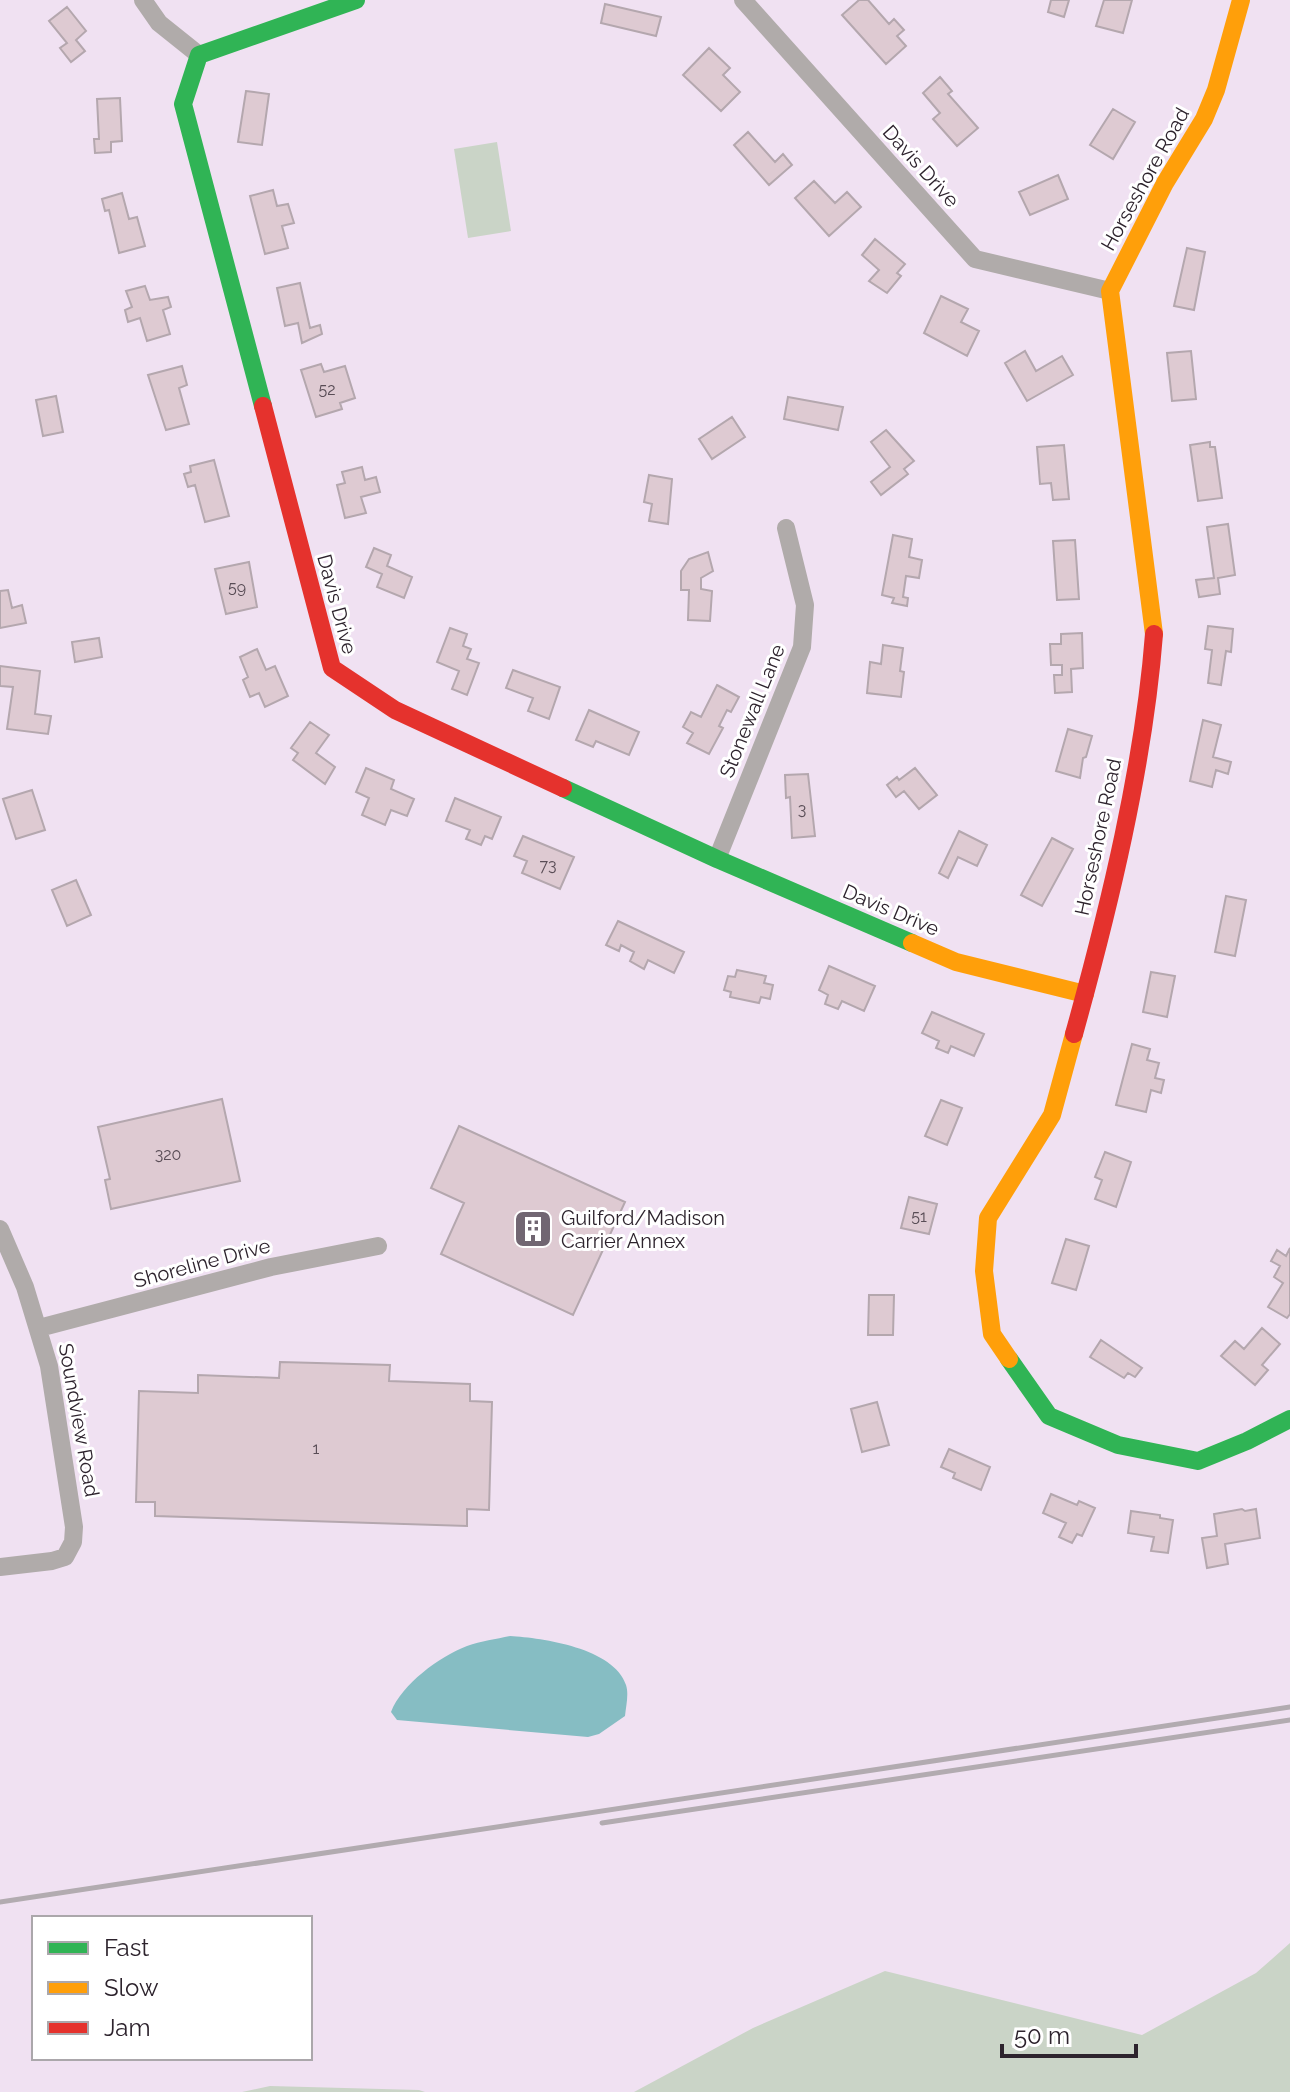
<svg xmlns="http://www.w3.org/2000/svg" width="1290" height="2092" font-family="Raleway,sans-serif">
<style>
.green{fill:#cad4c7}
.water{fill:#86bdc3}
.building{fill:#decad2;stroke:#b4a7ae;stroke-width:2}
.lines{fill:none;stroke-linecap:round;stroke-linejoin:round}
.street{stroke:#b0abaa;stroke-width:18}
.fast{stroke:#30b455;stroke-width:18}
.slow{stroke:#ff9f0a;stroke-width:18}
.jam{stroke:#e5322d;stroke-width:18}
.rail{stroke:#b2abb0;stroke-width:5}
.labels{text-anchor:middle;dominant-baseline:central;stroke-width:6;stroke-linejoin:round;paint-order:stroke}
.number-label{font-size:16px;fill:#594d56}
.street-label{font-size:20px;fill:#2d232d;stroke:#fff}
.poi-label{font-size:20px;fill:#2d232d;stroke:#fff;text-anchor:start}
</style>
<rect width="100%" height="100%" fill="#f0e1f2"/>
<!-- green -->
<path class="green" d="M497 142 511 231 468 238 454 149Z
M1290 1943V2092H634L753 2028 885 1971 1142 2035 1256 1973Z
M270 2086 419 2090 425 2092H242Z"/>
<!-- water -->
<path class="water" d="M510 1636C543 1638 614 1648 626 1685 629 1694 626 1706 625 1716L599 1734 588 1737 397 1720 391 1712C402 1684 439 1657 467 1646 481 1641 496 1639 510 1636Z"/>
<!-- building -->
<path class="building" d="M859 0H868L889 24 894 19 904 30 897 36 906 46 886 64 842 15Z
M1051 0H1069L1064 17 1048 12Z
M1104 0H1132L1123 33 1096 26Z
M605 4 661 17 656 36 601 23Z
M67 7 86 31 76 40 85 51 71 62 60 48 67 43 49 21Z
M709 48 730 68 723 75 740 92 721 111 683 75Z
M940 77 952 91 948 94 978 128 957 146 933 119 940 113 923 93Z
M246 91 269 94 262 145 238 142Z
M120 98 122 141 111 142V152L95 153 94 139H99L97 99Z
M1113 109 1135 122 1113 159 1090 145Z
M748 132 775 162 783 154 792 165 769 185 734 145Z
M1058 175 1068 199 1030 215 1019 192Z
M814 181 835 203 847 192 861 207 829 236 795 198Z
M273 190 277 206 288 204 294 223 282 226 288 248 265 254 250 196Z
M122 193 129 219 137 217 145 246 119 253 109 210 105 211 102 199Z
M875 239 905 264 897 273 901 276 887 293 869 281 879 270 862 255Z
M1187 248 1205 252 1194 310 1174 306Z
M300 283 310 328 320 325 322 334 302 343 298 323 285 326 277 288Z
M145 286 150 300 168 297 171 307 163 310 170 334 147 341 140 318 128 322 125 310 132 307 126 291Z
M941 296 968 309 961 322 979 331 967 356 924 333Z
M1025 351 1036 371 1062 356 1073 375 1027 401 1005 363Z
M1191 351 1196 399 1172 401 1167 353Z
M321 364 324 372 345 366 355 398 340 403 342 409 316 417 301 370Z
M182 366 187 385 179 388 189 424 166 430 148 375Z
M56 396 63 432 43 436 36 400Z
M788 397 843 407 838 430 784 419Z
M732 417 745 437 712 459 699 439Z
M886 430 914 461 904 469 908 474 881 495 871 482 890 467 871 442Z
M1210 442V447H1215L1222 498 1198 501 1190 445Z
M1064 445 1069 499 1053 500 1051 483 1040 484 1037 447Z
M214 460 229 516 205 522 195 485 188 487 184 474 191 472 190 466Z
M362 467 365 480 376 477 380 492 361 497 366 513 345 518 337 485 345 483 342 472Z
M649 475 672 479 668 524 649 521 652 504 644 502Z
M1228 524 1235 575 1218 578 1220 594 1199 597 1196 580 1214 578 1207 527Z
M893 535 912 539 909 557 922 560 919 578 906 576 903 597 908 598 907 606 892 603 894 598 882 595Z
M1075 540 1079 599 1057 600 1053 541Z
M374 548 391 555 387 566 412 577 404 598 377 587 382 574 366 567Z
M708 552 713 571 701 578V589L712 591 710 621 688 620 689 590H681V571L689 559Z
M249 562 257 607 226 614 215 569Z
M8 590 12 608 22 605 26 623 0 628V591Z
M1208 626 1233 629 1231 652 1226 651 1221 685 1208 683 1212 650 1205 649Z
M450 628 467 634 463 646 471 649 467 659 479 663 467 695 452 689 459 671 437 662Z
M1082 633 1083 668 1071 669 1072 692 1055 693 1054 675H1062V665H1051L1050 644H1061V634Z
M99 638 102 657 75 662 72 642Z
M883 645 903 648 900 671 904 672 901 697 867 693 870 662 881 664Z
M257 649 266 670 275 666 288 696 265 707 259 693 250 697 243 680 248 677 240 657Z
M0 666 40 671 35 714 51 716 48 734 7 729 13 687 0 686Z
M513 670 560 687 549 719 528 711 533 698 506 688Z
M717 685 739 697 731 712 727 710 719 726 723 728 709 754 687 743 693 733 683 727 691 712 701 717Z
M589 710 639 732 629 755 596 741 593 747 576 740Z
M1203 720 1221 725 1213 757 1231 762 1228 774 1216 770 1212 787 1190 781Z
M310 722 329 735 316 753 335 767 325 784 293 760 298 753 291 748Z
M1068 729 1092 736 1086 757 1083 758 1080 778 1056 771Z
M366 768 394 780 391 789 414 799 407 816 391 810 385 825 362 815 369 798 356 792Z
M915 768 937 795 919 809 904 791 896 797 887 785 897 777 899 780Z
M808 774 815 836 792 838 790 797 786 798 785 775Z
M32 790 45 830 16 839 3 799Z
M455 798 501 817 492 839 485 836 481 845 466 839 470 830 446 821Z
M959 831 987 845 977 866 958 857 948 878 939 873Z
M523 836 574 857 560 889 522 873 527 861 514 856Z
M1052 838 1073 849 1042 906 1021 895Z
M76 880 91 915 67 926 52 890Z
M1226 896 1246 900 1235 956 1215 952Z
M618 921 684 952 674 973 648 960 644 969 630 961 634 952 621 945 619 951 606 945Z
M829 966 875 986 864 1011 842 1001 838 1009 825 1004 828 995 819 990Z
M737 970 766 976 764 983 773 985 770 999 761 997 759 1003 730 997 731 992 724 990 728 976 735 977Z
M1151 972 1175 976 1167 1017 1143 1012Z
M932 1012 984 1034 974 1056 951 1046 948 1053 936 1048 939 1041 922 1033Z
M1132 1044 1150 1049 1147 1060 1159 1063 1155 1078 1164 1080 1161 1093 1151 1090 1146 1112 1116 1105Z
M222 1099 240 1181 111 1209 105 1180 110 1179 98 1127Z
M941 1100 962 1108 947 1145 925 1136Z
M459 1126 625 1202 573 1315 441 1254 464 1203 431 1188Z
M1105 1152 1131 1162 1116 1207 1095 1199 1102 1180 1095 1177Z
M909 1197 937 1204 929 1234 901 1228Z
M1066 1239 1089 1246 1076 1290 1052 1283Z
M1290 1248V1314L1287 1318 1268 1307 1283 1283 1274 1277 1280 1266 1271 1261 1277 1250 1286 1256Z
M869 1295H894L893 1335H868Z
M1262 1328 1280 1344 1262 1365 1268 1370 1255 1385 1221 1356 1235 1341 1244 1349Z
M1101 1340 1142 1368 1135 1377 1128 1373 1124 1378 1090 1357Z
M280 1362 390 1365 389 1381 470 1384V1401L492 1402 489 1510 467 1509V1526L155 1516V1502H136L139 1391 198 1393V1375L279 1378Z
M877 1402 889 1445 862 1452 851 1409Z
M949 1449 990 1467 981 1490 953 1478 955 1473 941 1467Z
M1051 1494 1077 1505 1079 1501 1095 1508 1082 1536 1077 1534 1072 1543 1059 1537 1066 1523 1043 1513Z
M1242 1509 1245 1511 1256 1509 1260 1538 1225 1544 1228 1564 1207 1568 1202 1538 1217 1536 1214 1514Z
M1131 1511 1160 1515V1518L1173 1520 1168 1553 1151 1551 1154 1537 1128 1533Z"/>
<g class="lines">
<!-- street -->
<path class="street" d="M143 0 159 23 199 55
M743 0 975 259 1110 291
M717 859 802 647 805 605 786 528
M0 1229 25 1287 49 1366 74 1527 73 1542 65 1557 52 1561 0 1567
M39 1328 271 1267 378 1246"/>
<!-- fast -->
<path class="fast" d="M263 406 183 104 199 55 356 0
M563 788 717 859 912 943
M1009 1359 1049 1416 1118 1445 1198 1461 1247 1441 1290 1419"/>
<!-- slow -->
<path class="slow" d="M1154 634 1110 291 1165 183 1204 119 1216 90 1241 0
M912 943 956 962 1085 994
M1009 1359 992 1334 984 1271 988 1218 1052 1115 1074 1034"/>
<!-- jam -->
<path class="jam" d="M263 406 332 668 395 710 563 788
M1074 1034C1109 908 1144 765 1154 634"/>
<!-- rail -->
<path class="rail" d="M602 1823 1290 1720
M0 1902 1290 1707"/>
</g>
<!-- icons -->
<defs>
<symbol id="building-square" viewBox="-11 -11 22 22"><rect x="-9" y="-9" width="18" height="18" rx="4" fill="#716672" stroke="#fff"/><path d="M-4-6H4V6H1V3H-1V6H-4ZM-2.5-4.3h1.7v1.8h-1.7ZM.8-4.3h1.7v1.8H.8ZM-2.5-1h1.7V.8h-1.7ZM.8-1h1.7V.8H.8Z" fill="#fff"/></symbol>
</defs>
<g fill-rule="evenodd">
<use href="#building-square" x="511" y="1207" width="44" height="44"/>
</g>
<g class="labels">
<!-- number labels -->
<g class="number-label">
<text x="327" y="389">52</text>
<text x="237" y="587">59</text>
<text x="802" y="809">3</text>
<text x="548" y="865">73</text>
<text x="168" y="1154">320</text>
<text x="919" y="1216">51</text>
<text x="316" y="1448">1</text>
</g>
<!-- street labels -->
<g class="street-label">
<text transform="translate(921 166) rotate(48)">Davis Drive</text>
<text transform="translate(1145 179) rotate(-61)">Horseshore Road</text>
<text transform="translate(337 604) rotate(75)">Davis Drive</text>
<text transform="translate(752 711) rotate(-68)">Stonewall Lane</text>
<text transform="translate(1098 837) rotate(-78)">Horseshore Road</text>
<text transform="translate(891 910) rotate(23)">Davis Drive</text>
<text transform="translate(202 1263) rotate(-15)">Shoreline Drive</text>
<text transform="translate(79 1420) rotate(80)">Soundview Road</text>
</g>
<!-- poi labels -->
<g class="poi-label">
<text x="561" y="1218">Guilford/Madison<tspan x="561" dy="23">Carrier Annex</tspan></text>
</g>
</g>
<!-- legend -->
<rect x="32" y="1916" width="280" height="144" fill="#ffffff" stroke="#aba7ab" stroke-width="2"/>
<rect x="48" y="1942" width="40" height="12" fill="#30b455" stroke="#aba7ab" stroke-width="2"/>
<text x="104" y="1956" font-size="24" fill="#2d232d">Fast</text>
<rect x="48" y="1982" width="40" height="12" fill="#ff9f0a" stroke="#aba7ab" stroke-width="2"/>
<text x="104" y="1996" font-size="24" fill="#2d232d">Slow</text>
<rect x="48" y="2022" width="40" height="12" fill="#e5322d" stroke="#aba7ab" stroke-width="2"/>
<text x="104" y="2036" font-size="24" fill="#2d232d">Jam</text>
<!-- scale -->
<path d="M1002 2044v12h134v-12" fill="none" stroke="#2d232d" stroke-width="4"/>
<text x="1014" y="2044" font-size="24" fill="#2d232d" stroke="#ffffff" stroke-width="6" paint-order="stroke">50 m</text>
</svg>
